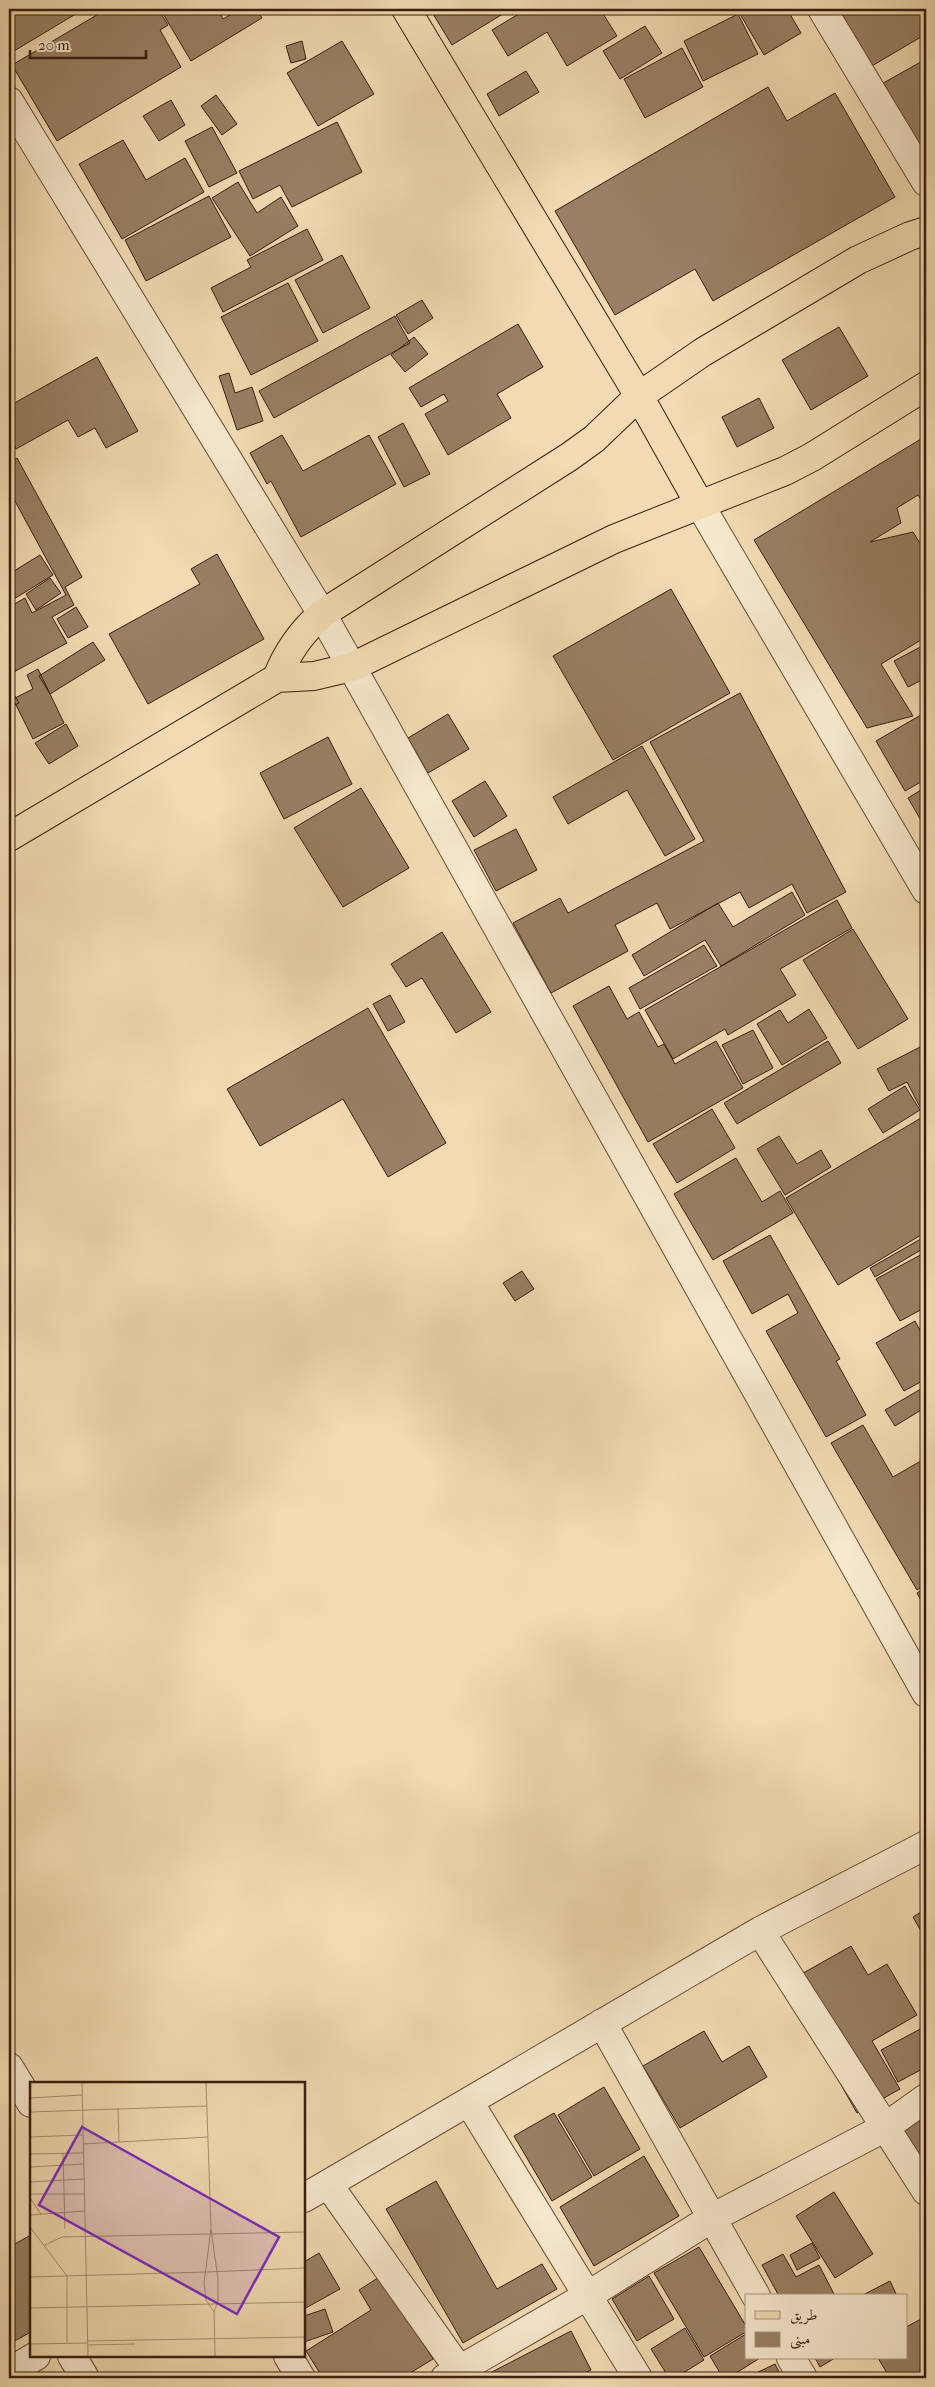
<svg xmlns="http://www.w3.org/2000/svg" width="935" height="2387" font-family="'IM FELL French Canon',Amiri,serif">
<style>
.building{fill:#998064;stroke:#391d0e}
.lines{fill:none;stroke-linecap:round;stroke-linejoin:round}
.minor-casing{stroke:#674c37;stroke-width:30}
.major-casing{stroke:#391d0e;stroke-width:30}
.minor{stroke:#f7e8ce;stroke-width:28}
.major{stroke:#f2dbb3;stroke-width:28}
.inset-road{fill:none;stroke:#a88f71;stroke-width:1}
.view{fill:#7b2cbf;fill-opacity:0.15;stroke:#7b2cbf;stroke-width:2.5}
.inset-edge{fill:none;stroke:#391d0e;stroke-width:2.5}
</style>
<rect width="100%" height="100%" fill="#f2dbb3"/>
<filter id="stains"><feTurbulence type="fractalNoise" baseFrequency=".004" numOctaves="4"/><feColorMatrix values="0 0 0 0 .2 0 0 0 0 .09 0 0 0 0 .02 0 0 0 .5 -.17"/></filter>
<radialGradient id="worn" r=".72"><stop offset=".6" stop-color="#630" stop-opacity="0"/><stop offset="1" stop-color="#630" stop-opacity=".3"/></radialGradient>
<!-- building -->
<path class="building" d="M9 9H84L9 54Z
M107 9H158L168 25 160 30 181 67 57 141 12 65Z
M168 9H218L223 19 240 9H256L262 18 191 61 162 12Z
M430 9H504L506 12 452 45Z
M527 9H600L617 36 567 66 547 32 508 56 492 30Z
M637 9H649L640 14Z
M737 9H787L801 33 764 55Z
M829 9H926V34L865 70Z
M738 14 758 54 703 81 684 41Z
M645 26 662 53 620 79 603 51Z
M302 41 306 59 291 63 286 46Z
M342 41 374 94 318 126 287 73Z
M682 48 703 87 645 118 624 79Z
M926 59V162L878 86Z
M526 71 539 92 499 116 487 94Z
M768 87 787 121 835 93 895 197 713 301 695 269 615 315 555 211Z
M216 95 237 124 222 135 201 106Z
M171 100 185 125 159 141 143 116Z
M337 122 362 172 292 207 280 185 253 199 239 171Z
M212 127 237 173 209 187 185 141Z
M123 140 146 180 185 158 204 192 122 239 79 164Z
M238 182 257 213 281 197 298 226 250 256 212 198Z
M209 196 231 237 146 281 125 240Z
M307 229 323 260 223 312 211 288 251 267 247 260Z
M342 255 370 308 323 333 295 280Z
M288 283 318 341 251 375 221 317Z
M422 300 433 318 408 334 396 315Z
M395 316 410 343 274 418 259 391Z
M518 324 543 367 497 394 511 418 448 455 425 414 448 401 444 394 421 407 409 388Z
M839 327 868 376 811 410 782 360Z
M414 337 428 354 405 372 391 355Z
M97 357 138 431 106 448 95 428 78 437 68 420 16 449 9 436V406Z
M229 373 235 393 252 387 263 421 237 430 219 376Z
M759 398 774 428 737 447 722 417Z
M403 423 430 474 404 487 378 437Z
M282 435 303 471 369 435 396 484 301 537 271 481 267 484 250 453Z
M926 436V508L918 495 897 508 901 523 870 542 913 532 923 548 926 546V637L881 664 913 716 867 728 754 540Z
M17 458 82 577 65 587 74 605 52 617 67 643 12 673 9 668V607L25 598 32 613 66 595 9 490V463Z
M217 554 264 639 148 704 109 634 200 584 191 569Z
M40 555 53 575 9 602V574Z
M50 578 61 593 36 610 26 594Z
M671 589 730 693 613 760 553 656Z
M76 607 88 627 68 638 57 619Z
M93 642 105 660 50 694 39 676Z
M926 644V678L908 687 894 661Z
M38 669 64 723 33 739 13 699 33 689 27 675Z
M9 686 19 703 9 708Z
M740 693 846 892 807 913 792 884 749 908 740 892 670 929 657 903 615 925 628 951 551 993 513 923 560 898 568 913 704 841 650 742Z
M926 712V779L905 791 876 741Z
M448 714 469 749 428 773 408 738Z
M66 724 78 746 49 764 35 743Z
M328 737 352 784 284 819 260 773Z
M642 746 695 839 665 856 627 790 568 824 553 797Z
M485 781 507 816 474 837 452 801Z
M926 787V829L908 798Z
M361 788 409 868 343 907 294 828Z
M516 829 537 870 496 891 474 850Z
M792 892 805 915 721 966 705 940 644 976 632 955 718 903 733 927Z
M837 900 852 928 780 969 796 995 728 1035 725 1029 673 1059 645 1010Z
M853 929 908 1019 858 1049 803 960Z
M442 932 491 1012 456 1033 422 978 406 987 391 964Z
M704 945 717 966 640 1009 629 988Z
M609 986 627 1019 639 1012 658 1047 664 1044 675 1064 716 1041 743 1088 648 1142 573 1006Z
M390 995 405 1022 388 1031 373 1004Z
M368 1008 446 1143 388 1177 343 1099 260 1146 227 1089Z
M809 1009 827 1038 782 1065 757 1024 780 1010 788 1023Z
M753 1030 773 1068 743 1084 722 1045Z
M828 1041 841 1063 737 1124 724 1103Z
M926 1044V1106L921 1109 907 1082 889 1091 877 1069Z
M905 1086 920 1110 883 1133 868 1109Z
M712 1109 735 1148 677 1183 653 1144Z
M926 1115V1218L923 1220 926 1226V1232L838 1285 786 1198Z
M779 1136 797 1164 821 1150 831 1167 785 1195 757 1149Z
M736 1158 762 1202 780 1191 793 1213 713 1260 674 1194Z
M770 1235 840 1359 836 1361 866 1415 826 1437 766 1331 798 1313 788 1294 752 1314 723 1261Z
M926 1236V1247L875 1277 870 1268Z
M926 1252V1307L900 1321 876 1279Z
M522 1271 534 1289 515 1301 503 1283Z
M915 1321 922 1334 926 1332V1379L904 1391 876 1343Z
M926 1386V1407L895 1426 885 1410Z
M863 1425 893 1477 926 1458V1584L917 1590 831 1443Z
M926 1587V1609L917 1593Z
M926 1909V1940L913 1917Z
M851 1946 868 1975 887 1964 917 2015 872 2041 900 2089 857 2113 784 1984Z
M926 2026V2067L898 2082 881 2050Z
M704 2031 722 2062 749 2046 767 2077 680 2128 643 2066Z
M604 2087 640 2149 594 2176 558 2115Z
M926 2108V2201L885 2135Z
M554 2113 592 2177 552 2201 514 2136Z
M644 2156 679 2216 594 2266 560 2207Z
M436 2181 497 2289 542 2264 557 2289 463 2343 386 2209Z
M834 2192 873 2254 835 2278 796 2216Z
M31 2235V2332L9 2344V2247Z
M812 2243 820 2258 797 2270 790 2255Z
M699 2247 746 2326V2332L704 2357 654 2273Z
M319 2253 340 2289 304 2309V2262Z
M783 2254 796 2277 819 2265 835 2296H779L762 2265Z
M381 2276 433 2359 402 2378H323L306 2351 371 2310 359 2290Z
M649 2276 674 2319 637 2341 612 2299Z
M890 2281 897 2296H861Z
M325 2309 333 2332 304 2342V2316Z
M923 2318 926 2324V2378H890L878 2358H906V2327Z
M685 2328 704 2360 675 2378H669L651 2349Z
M571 2331 591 2370 575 2378H490L488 2374Z
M746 2334V2358H760L728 2378H723L710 2356Z
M815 2358H835L820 2367Z
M775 2364 782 2378H746Z"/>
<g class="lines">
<defs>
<path id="minor" d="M822 9 926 182
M9 101 322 614 926 1693
M700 505 926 890
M760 1931 926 2191
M602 2023 756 2296
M9 2067 31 2103
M469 2102 638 2378
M328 2184 465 2378
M304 2198 760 1931 926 1845
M72 2356 85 2378
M288 2356 301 2378
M791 2358 803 2378
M9 2372 36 2356
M445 2378 587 2296 712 2218 884 2128 926 2098"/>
<path id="major" d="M406 9 639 396 700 505
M277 678C287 652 301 632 322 614L569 457 594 439 639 396 703 352 858 260 910 236 926 231
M9 837 277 678 314 676 352 667 614 539 785 471 812 457 926 386"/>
</defs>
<!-- minor casing -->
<use href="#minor" class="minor-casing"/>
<!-- major casing -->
<use href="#major" class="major-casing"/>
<!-- minor -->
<use href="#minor" class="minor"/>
<!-- major -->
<use href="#major" class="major"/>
</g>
<!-- overview -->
<g transform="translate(30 2082)">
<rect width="275" height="275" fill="#f2dbb3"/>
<path class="inset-road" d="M52 0 58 275M176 0 181 147 174 201 176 218 184 230M0 16 52 13M88 26 89 60M0 30 177 24M0 55 53 53M53 62 178 55M33 71 35 147M0 72 53 71M0 85 54 82M0 100 54 97M0 112H54M0 116 11 132M0 133 55 129M0 145 37 194V261M181 147 188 197V219L184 230 185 275M15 163 32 155 275 150M176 190 275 186M0 195 176 190M0 226 275 220M58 259 275 255M0 262 58 261M58 263 105 262"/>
<path class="view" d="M52 45 249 155 207 232 9 123Z"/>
<rect width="275" height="275" class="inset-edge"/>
</g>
<!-- margin -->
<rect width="935" height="2387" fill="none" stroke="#f2dbb3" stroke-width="30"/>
<rect x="10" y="10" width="915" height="2367" fill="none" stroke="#391d0e" stroke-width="2.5"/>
<rect x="15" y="15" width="905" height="2357" fill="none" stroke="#391d0e"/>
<!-- legend -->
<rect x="745" y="2294" width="162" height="65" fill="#f7e8ce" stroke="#ab9781"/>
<rect x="755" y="2311" width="25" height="8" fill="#f2dbb3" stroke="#ab9781"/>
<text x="790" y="2320" font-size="15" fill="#391d0e">طريق</text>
<rect x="755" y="2332" width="25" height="15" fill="#998064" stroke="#ab9781"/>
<text x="790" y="2344" font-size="15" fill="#391d0e">مبنى</text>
<!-- scale -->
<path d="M30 50v8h116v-8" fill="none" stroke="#391d0e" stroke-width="2.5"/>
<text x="38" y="50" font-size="15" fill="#391d0e" stroke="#f7e8ce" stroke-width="4" paint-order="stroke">20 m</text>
<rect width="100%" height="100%" filter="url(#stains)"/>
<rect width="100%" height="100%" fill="url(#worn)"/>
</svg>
